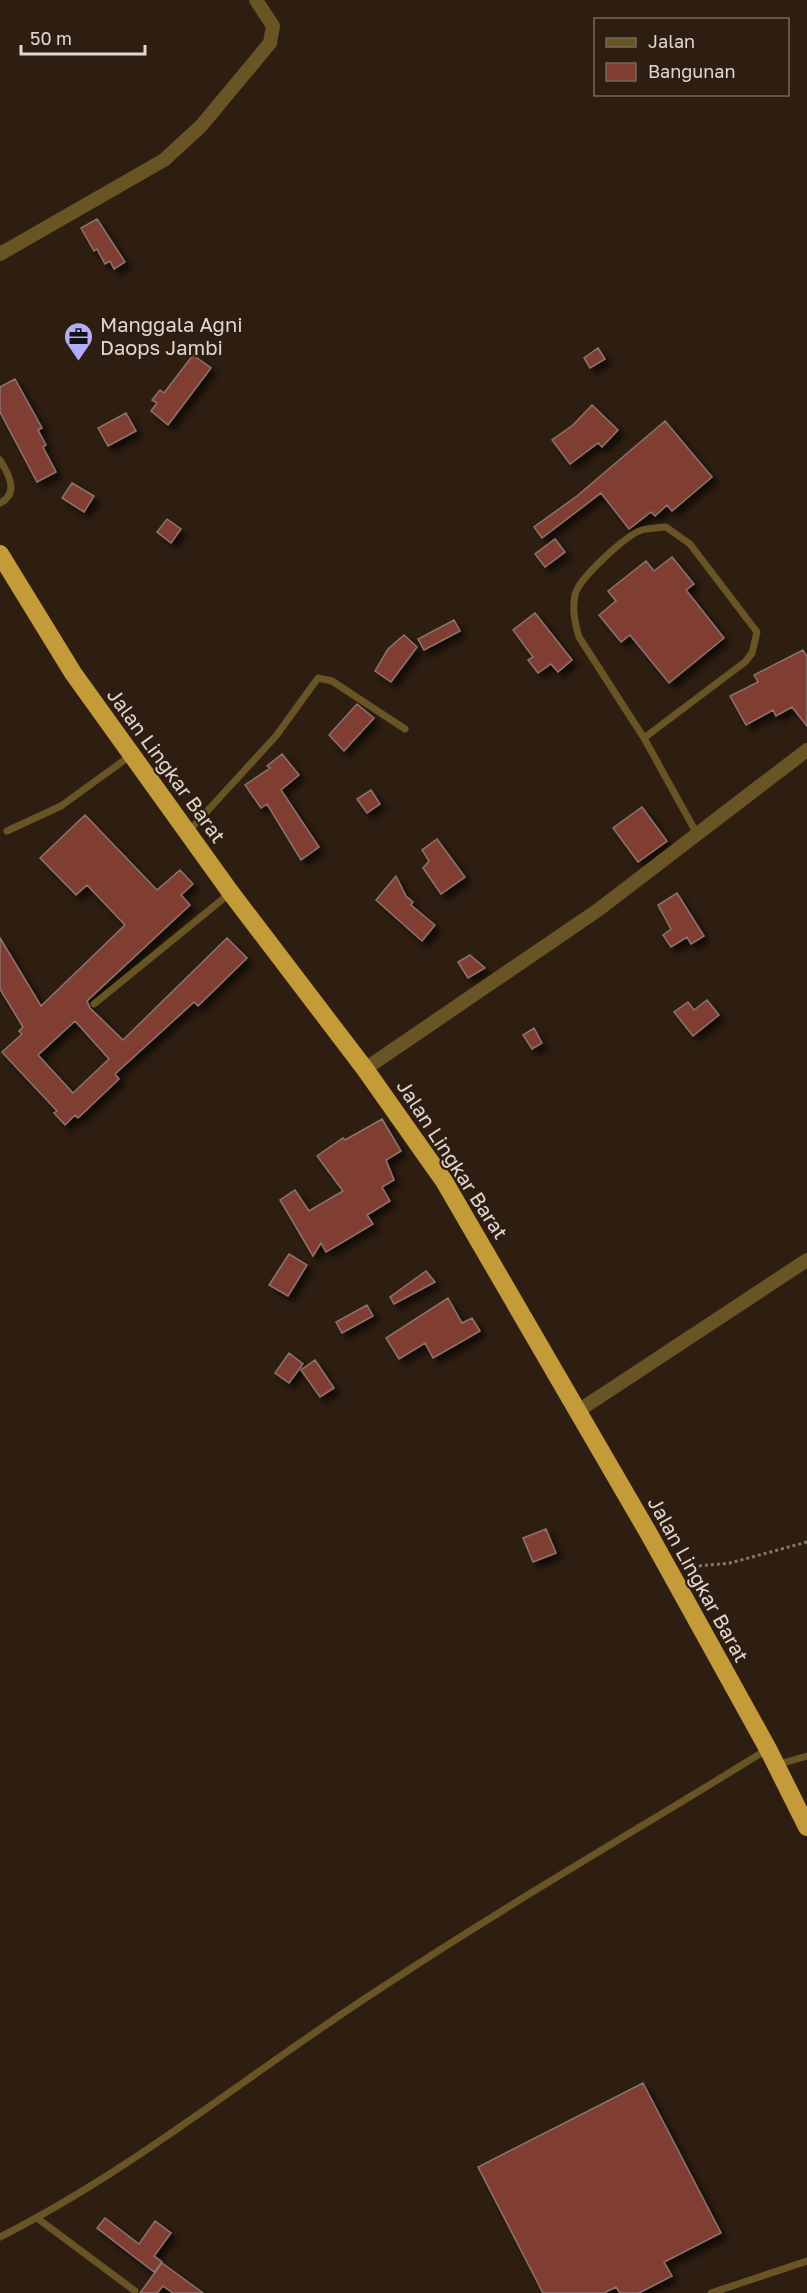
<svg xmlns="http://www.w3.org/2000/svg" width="807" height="2293" font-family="'Golos Text',sans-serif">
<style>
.building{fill:#803e30;stroke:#8d736d;stroke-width:1.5;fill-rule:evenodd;filter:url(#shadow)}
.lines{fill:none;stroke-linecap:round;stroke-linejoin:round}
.path{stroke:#84776c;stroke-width:3;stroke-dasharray:3 3;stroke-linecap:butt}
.lane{stroke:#685425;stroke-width:7}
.street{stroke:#685425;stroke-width:14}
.highway{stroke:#c39b38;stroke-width:18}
.labels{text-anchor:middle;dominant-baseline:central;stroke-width:4.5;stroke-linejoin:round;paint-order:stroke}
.poi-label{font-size:20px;fill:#e1d6ce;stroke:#2e1e11;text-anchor:start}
.street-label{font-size:20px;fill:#e1d6ce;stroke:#2e1e11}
</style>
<defs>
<filter id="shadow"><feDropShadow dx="5.5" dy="5.5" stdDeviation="3" flood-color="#0009"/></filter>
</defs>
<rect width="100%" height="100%" fill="#2e1e11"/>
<!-- building -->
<path class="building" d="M97 219 125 262 114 269 110 261 105 264 97 249 94 251 81 228Z
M598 348 605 359 590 368 584 358Z
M193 355 211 368 168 425 151 411 157 403 152 400 160 390 164 393Z
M15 379 42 428 38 430 46 445 43 447 56 472 37 482 0 412V387Z
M592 405 618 430 602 447 598 443 570 464 552 440 573 425Z
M126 413 136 431 108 446 98 428Z
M665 421 712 477 672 511 667 505 655 516 651 512 629 529 601 493 542 538 534 527 577 496Z
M72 483 94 496 84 512 62 498Z
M167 519 181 529 171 543 157 532Z
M555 539 565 552 545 567 535 554Z
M672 557 694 584 686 590 724 638 669 683 630 635 621 642 599 615 616 601 608 591 646 561 654 571Z
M535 613 572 660 558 672 551 664 538 673 528 660 533 657 513 630Z
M454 620 460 631 424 650 418 639Z
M404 635 417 647 391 682 375 671 388 649Z
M803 650 807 657V726L792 707 776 716 773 710 746 725 730 696 758 682 754 675Z
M357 704 374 718 344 751 329 735Z
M282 754 299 775 281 790 319 847 301 860 267 804 261 808 245 785 270 768 267 766Z
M371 790 380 804 367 813 357 799Z
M642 807 667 841 638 862 613 828Z
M85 815 157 890 180 870 193 884 181 895 190 905 87 1001 90 1008 123 1040 227 938 247 958 198 1006 194 1002 115 1074 119 1079 78 1118 75 1115 65 1125 54 1113 57 1111 2 1052 22 1034 19 1031 23 1027 0 989V938L41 1006 125 925 87 885 76 895 40 858ZM75 1021 109 1059 73 1093 38 1055Z
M437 839 465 877 441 894 423 868 429 861 422 850Z
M396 876 406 896 413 902 411 905 435 925 422 941 376 900Z
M677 893 704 936 691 944 687 937 671 947 663 935 671 929 658 905Z
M470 955 485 968 468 978 458 962Z
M707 1000 719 1015 693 1036 674 1012 688 1002 694 1010Z
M534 1028 542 1043 532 1049 523 1035Z
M382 1119 401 1151 386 1160 394 1180 382 1187 390 1201 367 1215 373 1224 326 1252 321 1243 313 1256 280 1200 295 1190 309 1211 343 1191 317 1156 343 1138 345 1140Z
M289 1254 307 1265 288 1296 269 1285Z
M426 1271 435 1282 394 1304 390 1297Z
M448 1298 462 1323 472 1318 480 1331 433 1358 425 1343 399 1359 386 1338Z
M367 1305 373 1316 342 1333 336 1322Z
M289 1353 303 1364 289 1383 275 1373Z
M315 1360 334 1388 320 1397 301 1370Z
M546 1529 556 1553 533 1562 523 1538Z
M643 2083 721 2233 664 2262 672 2276 639 2293H620L616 2287 604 2293H543L478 2167Z
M105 2218 139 2244 155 2221 171 2233 154 2256 162 2262 154 2272 97 2228Z
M162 2263 203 2293H173L163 2286 157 2293H140Z"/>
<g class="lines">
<!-- path -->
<path class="path" d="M687 1567 730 1563 807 1542"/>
<!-- lane -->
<path class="lane" d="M0 460C8 473 20 493 0 503
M644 738 579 637C575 623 572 610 575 595 578 579 626 535 642 530 649 528 658 528 666 527L690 544 757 632 752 653 745 662 644 738 697 834
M7 831 61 806 130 756
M188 832 276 736 318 678 332 681 405 729
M94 1004 229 894
M779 1764 807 1756
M37 2218 135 2291
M0 2237C133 2170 250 2073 375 1992 503 1907 637 1830 768 1749
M711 2293 807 2261"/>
<!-- street -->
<path class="street" d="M0 254 164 160 201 126 270 43 273 26 256 0
M365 1069 598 910 807 750
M578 1411 807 1260"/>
<!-- highway -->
<path class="highway" d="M0 554 73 673 231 893 365 1069 444 1181 649 1534 768 1749 807 1827"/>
</g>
<!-- icons -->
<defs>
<symbol id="office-pin" viewBox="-11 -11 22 30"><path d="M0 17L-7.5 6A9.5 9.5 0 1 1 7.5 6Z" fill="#b2adf9" stroke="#2e1e11"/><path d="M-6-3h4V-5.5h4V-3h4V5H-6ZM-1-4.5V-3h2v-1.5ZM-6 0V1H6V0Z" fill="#111"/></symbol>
</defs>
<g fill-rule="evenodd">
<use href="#office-pin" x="62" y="320" width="33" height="45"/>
</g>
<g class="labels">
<!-- poi labels -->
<g class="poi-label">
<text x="100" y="324">Manggala Agni<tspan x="100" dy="23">Daops Jambi</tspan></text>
</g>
<!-- street labels -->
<g class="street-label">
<text transform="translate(167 765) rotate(54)">Jalan Lingkar Barat</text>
<text transform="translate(453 1159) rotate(57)">Jalan Lingkar Barat</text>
<text transform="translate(699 1579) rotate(61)">Jalan Lingkar Barat</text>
</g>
</g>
<!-- legend -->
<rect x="594" y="18" width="195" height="78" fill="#2e1e11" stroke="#76685d" stroke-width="1.5"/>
<rect x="606" y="38" width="30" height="9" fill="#685425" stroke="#76685d" stroke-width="1.5"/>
<text x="648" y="48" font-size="18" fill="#e1d6ce">Jalan</text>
<rect x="606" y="63" width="30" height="18" fill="#803e30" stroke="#76685d" stroke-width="1.5"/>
<text x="648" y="78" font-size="18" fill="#e1d6ce">Bangunan</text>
<!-- scale -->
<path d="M21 45v9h124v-9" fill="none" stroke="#e1d6ce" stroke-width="3"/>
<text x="30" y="45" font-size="18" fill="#e1d6ce" stroke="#2e1e11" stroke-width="4.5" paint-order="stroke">50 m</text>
</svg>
